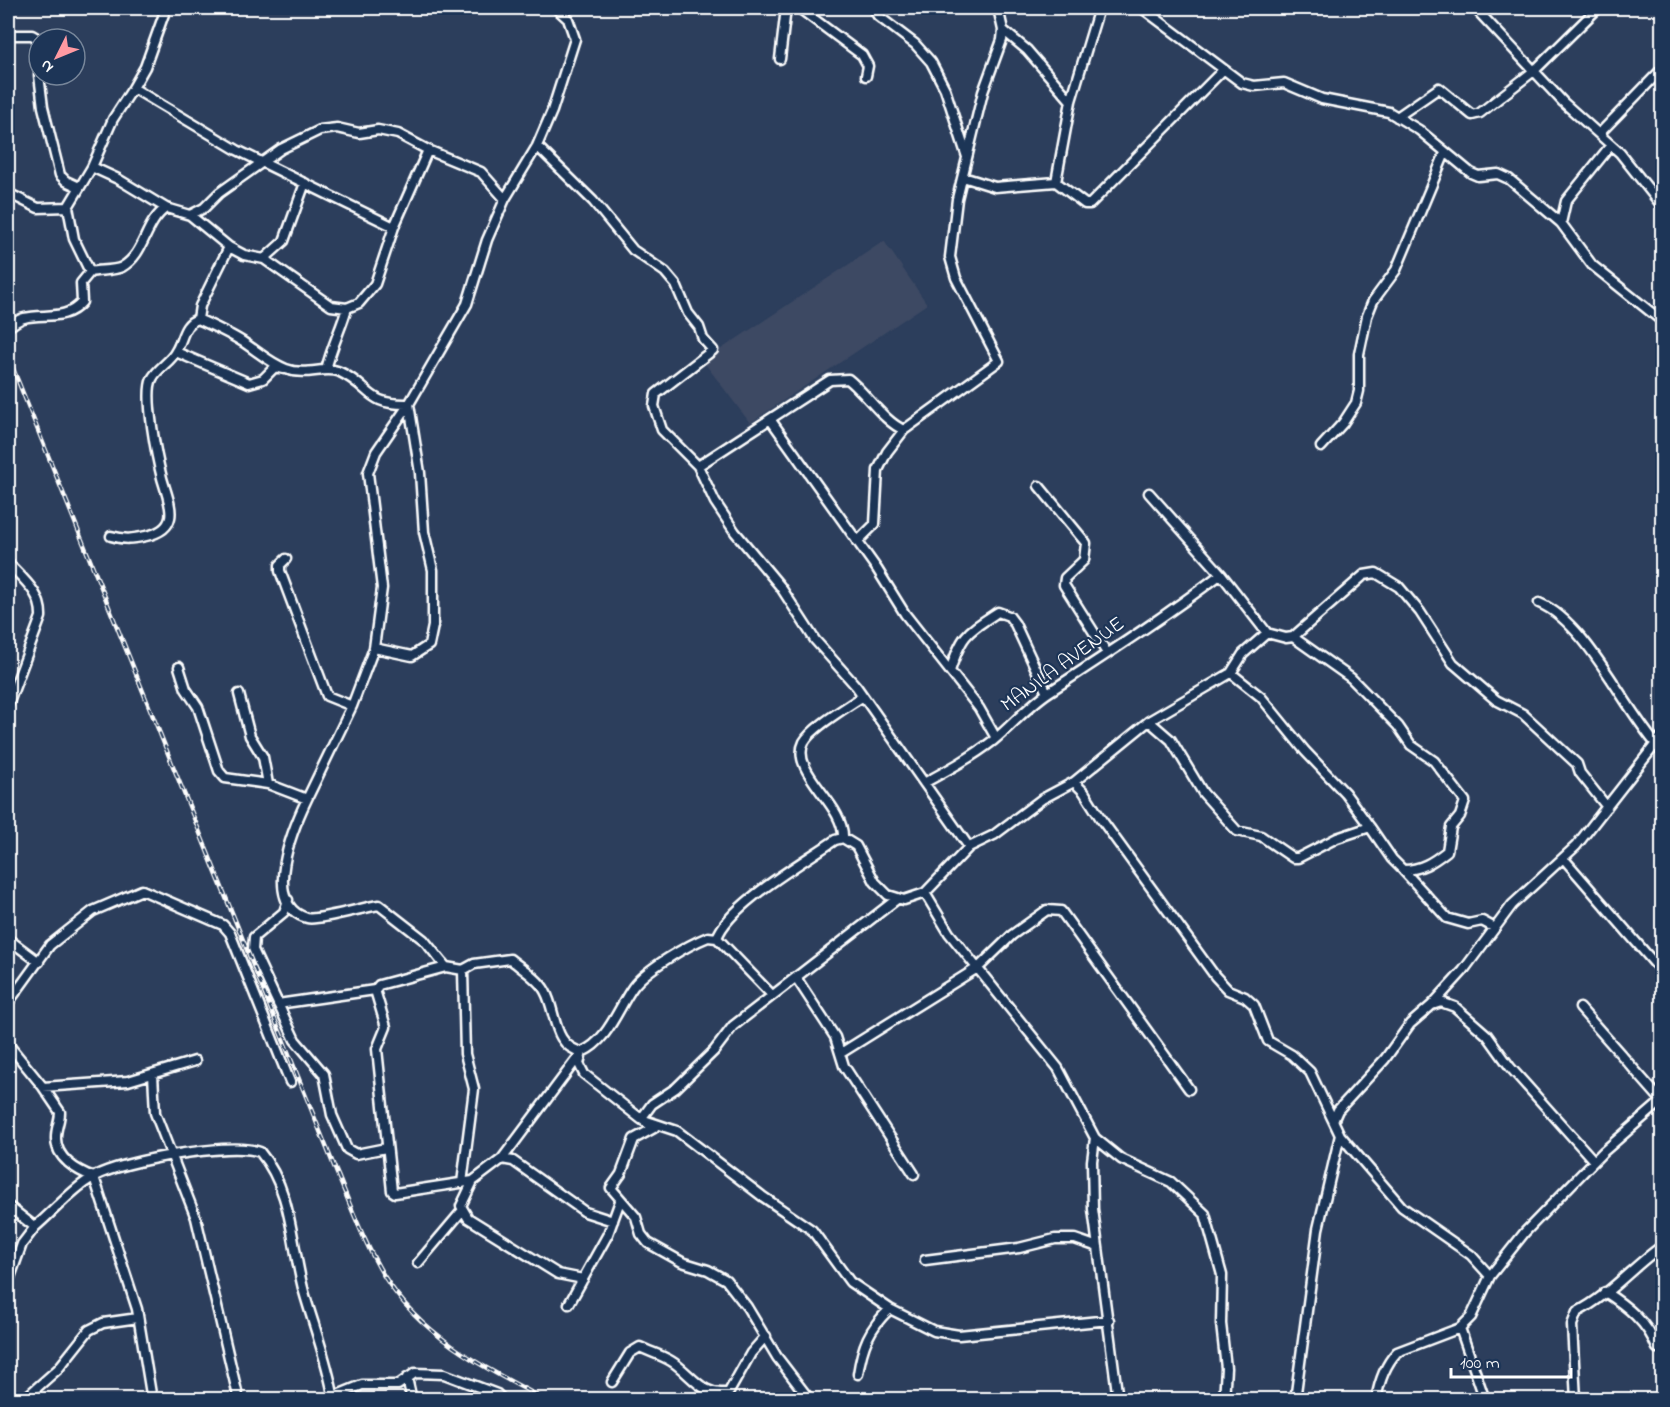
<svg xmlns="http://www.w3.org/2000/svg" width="1670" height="1407" font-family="'Indie Flower',sans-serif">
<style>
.built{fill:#3d4963}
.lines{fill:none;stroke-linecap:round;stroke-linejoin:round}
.minor-casing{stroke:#fff;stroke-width:13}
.minor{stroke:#1d3557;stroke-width:8}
.rail-casing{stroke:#fff;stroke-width:4.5}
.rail{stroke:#1d3557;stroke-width:2;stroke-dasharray:7;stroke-linecap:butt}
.labels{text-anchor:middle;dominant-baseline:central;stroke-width:4.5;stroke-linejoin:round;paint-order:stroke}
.street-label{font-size:21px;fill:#fff;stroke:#1d3557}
</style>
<rect width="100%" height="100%" fill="#2c3e5c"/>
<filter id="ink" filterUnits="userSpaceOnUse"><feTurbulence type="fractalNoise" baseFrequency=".0167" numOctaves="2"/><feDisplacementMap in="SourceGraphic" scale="12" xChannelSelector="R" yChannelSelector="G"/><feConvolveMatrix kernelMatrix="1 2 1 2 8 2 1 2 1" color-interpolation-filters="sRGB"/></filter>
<g filter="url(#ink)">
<!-- built -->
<path class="built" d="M884 241 927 304 750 423 703 361Z"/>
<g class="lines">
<defs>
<path id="minor" d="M799 8 862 55 868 66 866 76
M873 8 878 16 915 44 931 62 945 89 967 157
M1142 8 1242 83 1254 86 1284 83 1322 99 1389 112 1419 130 1471 173 1478 176 1498 174 1509 179 1561 223 1592 265 1662 321
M1475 8 1563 102 1620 153 1662 206
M1003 30 1027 50 1071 101
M8 35H32L37 38 39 71
M780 59 786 8
M39 75 43 107 60 175 66 181 79 187
M133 88 145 67 164 14
M1397 117 1439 88 1472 115 1480 113 1535 70 1598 8
M1599 134 1662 69
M537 146 593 201 633 250 665 272 676 285 688 313 699 327 703 339 713 350 656 394 654 406 662 430 698 466 715 502 735 532 780 586 815 640 856 686 969 847
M92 167 118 179 166 208
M963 177 995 187 1056 182 1085 204H1090L1223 70
M1056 182 1071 101 1099 8
M8 193 38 208 68 207 92 167 113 119 133 88 237 150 394 227
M68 207 74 239 90 272
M190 215 204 208 219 193 281 149 320 130 337 128 359 133 378 130 398 134 428 150 481 172 505 199
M1561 223 1566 201 1611 145
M264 259 284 241 305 183
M198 319C213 326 229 333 243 342 257 351 270 363 286 369 307 377 326 365 340 372 372 387 365 405 409 404
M8 327C13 324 19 319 24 318 45 313 66 321 82 302L81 283 90 272C99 270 114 271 122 267 146 253 144 223 166 208L190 215 229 247 244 255 264 259 331 306 347 308 359 303 375 284 394 227 428 150
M176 352 249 383 263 379 275 367 284 369
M326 370C331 348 341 329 347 308
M770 419 877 569 905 614 979 708 996 738
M1321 447 1343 423 1356 403 1359 391V354L1367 316 1373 301 1396 270 1445 153
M698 466 830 380 848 379C866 393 884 422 904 430L999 361 956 278 950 257 957 199 983 92 1002 40 1003 30 998 8
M1039 486 1086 543 1084 560 1065 578 1064 585 1107 653
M1149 493 1221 574 1267 633 1286 638 1293 637 1364 575 1376 573 1399 587 1420 612 1453 663 1496 700 1523 714 1577 764 1580 773 1607 807
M111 536C125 540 132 539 146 536 183 528 169 503 162 478 157 459 144 395 152 379 157 368 171 362 176 351 183 340 183 323 198 319L200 306 229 247
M857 542 875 524 878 470 887 452 904 430
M286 559 280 565V571L327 696 352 706
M8 563C23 579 42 593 41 617L8 705
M1539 603C1588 623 1625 712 1662 751
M374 648 382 588 368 473 376 452 409 404
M179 667 186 689 198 707 219 771 225 778 268 784 307 799 352 706 374 648 412 656 429 645 433 626V570L424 532 420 473 409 404 467 304 487 240 505 199 537 146 552 111 575 39 568 19 556 8
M950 671C962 634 966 633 998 612L1009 616 1015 624 1047 693
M1231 673 1261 697 1305 751 1345 793 1370 827
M239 694 250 736 263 757 268 784
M1149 721 1171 740 1203 793 1237 831 1261 836 1293 858H1298L1337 838 1370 827 1392 859 1403 870C1421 870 1433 862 1447 851L1451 827 1460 816 1465 801 1434 761 1411 745 1398 726 1351 678 1293 637
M1074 782 1084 792 1101 819 1215 976 1228 990 1245 997 1254 1005 1268 1041 1292 1055 1310 1072 1340 1135 1318 1229 1295 1400
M924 783C948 770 972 757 994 740 1012 725 1029 705 1049 692 1107 654 1166 616 1221 574
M307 799C294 826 260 905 307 918 317 921 365 907 379 905L424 940 446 967
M843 838C845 804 789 772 804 742 812 727 849 706 863 696
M1564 859 1662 972
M1403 870 1447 918 1468 924 1482 921 1495 928
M925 893 949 933 1058 1068 1095 1138 1121 1159 1171 1182 1205 1214 1222 1275 1221 1324 1226 1368 1224 1400
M288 900 284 912 254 937 253 950 295 1040 324 1074 332 1115 347 1149 356 1154 386 1148
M717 938C729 904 804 862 835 840L843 838 856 846 875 882 888 895 904 900 925 893 969 847 994 835 1042 799 1074 782 1149 721 1231 673 1243 654 1267 633
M8 939 39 962
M797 979 835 1037 844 1066 914 1174
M8 1003 50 945 93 911 142 890 223 925 230 933 290 1082
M278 1004 375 990
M1432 1005 1463 971 1512 905 1576 846 1662 736
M1580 1008 1662 1101
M8 1044 43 1087 128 1081 195 1061
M841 1053 979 967 1012 935 1047 910 1061 911 1189 1089
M153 1074 155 1113 196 1218 239 1400
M43 1087 60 1112C60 1121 56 1128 56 1137 55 1158 77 1171 94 1177
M1334 1119 1338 1110 1385 1059 1410 1024 1432 1005 1441 1002 1455 1007 1487 1035 1510 1067 1594 1161
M1340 1135 1402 1207 1471 1255 1490 1276
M1095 1138 1092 1161 1093 1209 1118 1400
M502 1159 582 1052 579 1064 584 1074 641 1119 677 1131 762 1196 812 1230 850 1282 890 1309 934 1331 959 1335 1109 1320
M94 1177 137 1309 152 1400
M473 1181 461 1206 468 1218 558 1274 583 1279
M462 1183 474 1089 465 1054 463 970
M8 1206 35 1227 22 1244 8 1283
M613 1221 585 1212 513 1161 502 1159 473 1181 395 1193 392 1191 377 1049 386 1027 375 990 379 985 446 967 463 970 474 964 510 959C521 968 539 979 545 991 557 1012 552 1046 582 1052 608 1041 618 1008 633 987 646 969 688 945 708 937L717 938 771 994
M35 1227C54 1211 73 1188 95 1176 122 1161 232 1141 260 1152 293 1191 291 1245 304 1292 314 1327 328 1363 334 1400
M925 1260 1019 1248 1055 1239H1075L1098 1247
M418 1263 462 1211
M1605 1292C1627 1306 1648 1323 1657 1348
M569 1304 608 1234 620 1201
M1460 1328 1485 1400
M858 1374C862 1347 869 1328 890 1309
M407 1378 412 1400
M612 1382 630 1353 640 1347C650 1352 661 1355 671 1361 690 1372 703 1399 729 1392L751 1353 766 1336
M23 1400 58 1369 89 1330 103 1323 138 1318
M325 1400 362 1385H398L415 1373 444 1374 497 1394 503 1400
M810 1400 777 1357 747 1307 726 1280 708 1270 682 1262 648 1243 641 1234 636 1217 611 1188 621 1174 634 1139 654 1128 641 1119 652 1104 676 1088 714 1051 733 1026 897 899
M1376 1400C1379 1382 1385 1365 1397 1352L1460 1328 1471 1317 1490 1276 1525 1232 1603 1152 1662 1101
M1576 1400 1572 1325 1577 1312C1609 1296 1633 1266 1662 1246"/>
</defs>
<!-- minor casing -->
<use href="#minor" class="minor-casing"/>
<!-- minor -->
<use href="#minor" class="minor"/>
<defs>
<path id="rail" d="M8 356 336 1171C351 1206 364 1243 384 1276 422 1337 485 1368 546 1400"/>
</defs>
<!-- rail casing -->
<use href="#rail" class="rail-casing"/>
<!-- rail -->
<use href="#rail" class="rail"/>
</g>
</g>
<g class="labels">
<!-- street labels -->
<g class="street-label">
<text transform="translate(1063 665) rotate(-36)">MANILA AVENUE</text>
</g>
</g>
<!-- margin -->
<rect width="1670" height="1407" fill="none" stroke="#1d3557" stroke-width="30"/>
<rect x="15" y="15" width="1640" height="1377" fill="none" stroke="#fff" stroke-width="2" filter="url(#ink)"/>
<!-- north arrow -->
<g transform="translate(57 57) rotate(227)"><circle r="28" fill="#1d3557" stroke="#77869a" stroke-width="1.5"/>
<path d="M0-4.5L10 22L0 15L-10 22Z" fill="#ff9aa2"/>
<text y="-9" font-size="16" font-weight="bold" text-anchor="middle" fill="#ffffff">N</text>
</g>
<!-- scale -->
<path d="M1451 1368v9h120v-9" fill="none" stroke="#ffffff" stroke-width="3"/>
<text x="1460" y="1368" font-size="18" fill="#ffffff" stroke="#1d3557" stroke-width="4.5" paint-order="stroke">100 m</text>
</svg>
